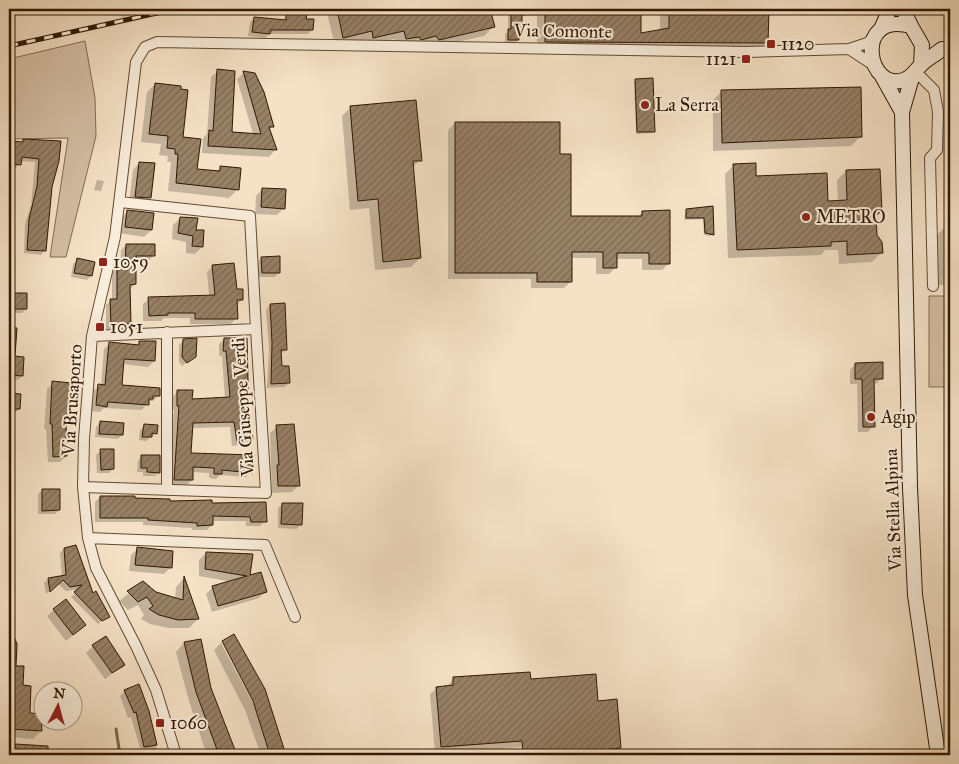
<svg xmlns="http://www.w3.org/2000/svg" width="959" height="764" font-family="'IM FELL Great Primer',serif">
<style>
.park{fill:#d4bfa5;stroke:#826b53}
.shadow{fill:#0003}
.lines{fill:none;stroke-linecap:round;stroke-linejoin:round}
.stream{stroke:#7e674f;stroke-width:3}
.building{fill:url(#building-hatch);stroke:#311701}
.street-casing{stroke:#624a32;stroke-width:12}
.secondary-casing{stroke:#311701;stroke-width:16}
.street{stroke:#f8ecda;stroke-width:10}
.secondary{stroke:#f8ecda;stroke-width:14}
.rail-casing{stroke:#311701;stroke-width:5}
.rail{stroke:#f8ecda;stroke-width:3;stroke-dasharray:9;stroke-linecap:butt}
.poi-dot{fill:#8f2418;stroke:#f8ecda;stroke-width:2}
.labels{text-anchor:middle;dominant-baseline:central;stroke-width:4;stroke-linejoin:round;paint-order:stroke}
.street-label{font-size:18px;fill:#311701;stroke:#f8ecda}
.poi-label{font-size:18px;fill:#311701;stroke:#f8ecda;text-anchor:start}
</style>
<defs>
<pattern id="building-hatch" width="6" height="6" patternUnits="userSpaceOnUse" patternTransform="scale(1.25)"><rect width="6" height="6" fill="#978167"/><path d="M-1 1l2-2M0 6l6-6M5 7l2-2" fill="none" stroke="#7c6952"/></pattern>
</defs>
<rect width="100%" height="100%" fill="#f5e2c6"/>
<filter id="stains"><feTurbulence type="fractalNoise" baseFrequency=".004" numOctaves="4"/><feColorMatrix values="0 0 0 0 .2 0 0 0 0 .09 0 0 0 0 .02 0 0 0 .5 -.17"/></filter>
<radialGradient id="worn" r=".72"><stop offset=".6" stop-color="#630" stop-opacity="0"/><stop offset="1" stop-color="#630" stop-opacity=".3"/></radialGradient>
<!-- park -->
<path class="park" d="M85 41 95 98 96 136 66 257H50L68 138 9 139V59Z
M929 296H950V387H929Z"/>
<!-- shadow -->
<path class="shadow" d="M122 9H141V10L137 14 122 17Z
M326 9H489L493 27 484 36 428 48H397L395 39 364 46 363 40 335 46Z
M510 9H640V34L660 31V9H793L787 14H767V42L757 51 537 50V16H521L518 40 514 44H505V34L508 31V11Z
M939 9H950V13L939 14Z
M287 15 305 20 312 30 308 34H269L265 38 248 36 250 22 254 18 282 21Z
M218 71 230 133 253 134 237 79 244 73 254 74 272 126 269 130 275 150 269 157 202 153 203 138 207 134 211 77Z
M636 80 654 131 652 133 636 134 634 82Z
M155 84 196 170 216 172 221 167 240 169 237 190 229 198 168 191 171 162H167L168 156 159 155 161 144 141 142 147 92Z
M722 91 861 136 851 146 713 151V100Z
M351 107 420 160 412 168 420 258 411 267 375 270 369 208 350 210 342 116Z
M455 123 559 156 570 218H637L642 212 668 264 662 270H642V259H615V268L609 274H596V258H571V281L564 288H531V279H448V130Z
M24 140 59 142 51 187 45 250 41 255 24 253 25 224 31 205 35 162 20 161 16 168H9V143H20Z
M139 163 149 198 143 205 129 203 133 170Z
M734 165 755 177 827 202H838L837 180 846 171 875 216V235L881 253 872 262 839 264 838 250H825L821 255 728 258 725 174Z
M97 180 104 181 101 191 94 190Z
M950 187V285H937L935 237 944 228H949Z
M262 189 284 208 277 215 255 214 256 196Z
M712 208 711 236 704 235 703 219 684 220 686 210Z
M128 211 151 230 144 237 119 233 121 218Z
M180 218 195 231 203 232 202 247 195 254 186 253V242L172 239 173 225Z
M126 245 153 256 148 261 135 260V284L129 290 130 324 124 329H106V305L112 300V272L120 267 121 250Z
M262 258 279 272 275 277H258V262Z
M78 260 91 276 87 280 71 277 73 264Z
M213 266 242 300 236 306V318L231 324H190V318H164L161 321H143V304L149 299 209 296 207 272Z
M9 294 26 295V309L22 313H9Z
M270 305 286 350 280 354 281 368 289 383 284 387 267 388 269 348 266 310Z
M9 328 16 329 14 358 22 376 18 380 9 379Z
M224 339 252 439 247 444 232 446 230 427 192 428 190 454 251 472 246 477 220 475 216 479 209 478V473L192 472V480L187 485 169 484 174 410H172L173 396 178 391 191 400 225 399 222 356H219V344Z
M184 340 195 357 182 366 179 362V345Z
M140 342 154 361 148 367 123 364 121 387 158 396 153 401H149L142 410 104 408 100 412 90 411 92 391 101 386 104 349 110 343 136 346Z
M855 364 882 378 876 384H873V426L868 432H858L857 384H850V370Z
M53 383 68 424 65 427 66 456 60 462H48L46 429H44L47 389Z
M9 395H19V409L15 413H9Z
M100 422 122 435 118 439 95 437 96 427Z
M144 426 156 433 146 441 139 440 140 430Z
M277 427 299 485 292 492 272 493 270 433Z
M101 451 113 469 109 473H97L96 455Z
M142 456 159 472 155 476H143V472H137L138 461Z
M42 490 59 510 55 514H38V494Z
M9 497 13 498 11 560H15L14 577 9 582Z
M100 497 211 504 265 521 260 526H246V521H212V525L207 530H192V528L143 525V522H95V502Z
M283 504 301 524 297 529 278 528V508Z
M64 549 92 594 108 616 98 624 71 597 80 589 66 591 58 584 46 594 44 583 48 579 62 577 60 553Z
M137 549 171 567 164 574 129 571 131 555Z
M206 553 252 555 249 577 266 591 259 598 212 612 206 594 213 587 233 582 199 576V560Z
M184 578 198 619 189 628H168L150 624 141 619 144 615 138 605 128 610 119 601 143 583 156 593 175 599 176 587Z
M65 600 85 625 66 641 47 616Z
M9 625 16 644 14 667 29 714 41 731 33 739 9 737Z
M234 636 282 743 285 755H261L245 710 214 650 221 643 255 707 257 706 224 643H222Z
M184 643 210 688 229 741 236 755H207L206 753 189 701 176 652Z
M93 646 123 665 105 679 86 653Z
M453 679 530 681 620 748 613 754 604 755H516L524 747 435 753 430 694 437 688 447 687Z
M125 691 148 712 158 755H142L131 717 128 718 120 696Z
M15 746 49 751V755H9Z"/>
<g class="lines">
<!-- stream -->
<path class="stream" d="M116 729 120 755"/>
</g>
<!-- building -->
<path class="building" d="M337 9H490L495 27 439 40 436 36 421 40 419 37 406 39 404 31 373 38 372 31 343 38Z
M511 9H522V29H519V40H508V29H511Z
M545 9H641V33L669 28V9H769L768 43 545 42Z
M286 14H307L306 19H314L313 30H271L270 34 252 32 254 17 286 20Z
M217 69 235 71 232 132 261 134 243 71 255 73 264 92 274 127H269L277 150 208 146 209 130 213 131Z
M653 78 655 132H637L635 79Z
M155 83 181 86V89L188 90 183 137 201 139 197 169 220 171V166L241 168 239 190 176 183 178 154H175V149L167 148 168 136 149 134Z
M861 87 862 137 722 143 721 90Z
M416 100 422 161H413L421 258 383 262 378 199 358 201 350 106Z
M455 122H560V154H571V216H642V211L670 210V264H649V253H617V268H603V252H572V282H537V273H455Z
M23 139 61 141 59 161 52 187 46 251 27 250 29 219 37 186 39 159 22 157 21 165 9 164V141L23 142Z
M139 162 155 163 151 198 135 197Z
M756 163V176L827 173 828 201 847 200 846 170 880 169 882 211 876 215 877 235 882 242 883 253 847 255V241L831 242V246L737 250 733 164Z
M262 188 286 189 285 209 261 207Z
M713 206 714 235 705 233 704 218H686V209Z
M127 210 154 213 152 230 125 227Z
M180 217 198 218 196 230H204L203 247 192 246 193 236 178 233Z
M126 244H155V256H136V284L130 285 131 324 111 325 110 299H117V266H125Z
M280 256V273H262L261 257Z
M77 258 95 262 92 276 74 273Z
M234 263 237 289H243V300H237L238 319H195V313H168V315L149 316 148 297 215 295 212 265Z
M9 293H27V309H9Z
M285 303 287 350H281L282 366H289L290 383 271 384 272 343 270 304Z
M9 327 17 328 15 356 24 357 23 376 9 375Z
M197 338 196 357 187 363 182 357 183 339Z
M224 338H247L249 421 253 439 237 442 234 422 193 423 191 453 254 455 252 473 222 470V474H214V468L193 467V480H174L179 406H177V390H193L192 399 230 397 226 351H223Z
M139 341H156L155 361 124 359 122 385 160 388V396H153V399H149V405L108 402 107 407 96 405 98 384 105 385 109 342 139 345Z
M883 362V379H874L875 427H863L862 379H855V363Z
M52 381 71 383 69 425 66 424 67 456 53 457 52 424H50Z
M9 393 21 394 20 409H9Z
M100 421 124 423 123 435 99 434Z
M144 424 158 425 157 434 152 433V437H142Z
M294 424 300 486H278L277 465H279L276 425Z
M100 449H114V469L101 470Z
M141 455H160V473L147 472V468H141Z
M42 489H60V510L42 511Z
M100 496H135V498L170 499V501L212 500V503L266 502 267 522H251L250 517 213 516V525L197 526V523L148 520V518H100Z
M282 503H303L302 525 281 524Z
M76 545 93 593 96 591 110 617 102 621 74 592 82 585 70 587 63 580 50 592 48 578 66 575 64 548Z
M137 547 173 551 172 568 135 565Z
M206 552 253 554 250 575 261 572 267 592 218 606 212 586 247 576 205 569Z
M184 576 199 619 178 620 159 615 149 609 153 606 147 597 138 602 127 591 143 581 156 592 183 600Z
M66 599 86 625 73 635 53 609Z
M9 624 17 644 16 666H24L23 685 31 686 30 713 41 714 42 731 9 729Z
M234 634 265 689 286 755H270L253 701 222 641Z
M106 636 125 665 112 673 92 645Z
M201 639 211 688 237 755H219L196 692 184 642Z
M530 672 531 679 596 674 598 701 617 699 621 748 602 750 603 755H523L522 741 441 747 436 687 453 685V677Z
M139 684 149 711 157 745 144 747 136 712 134 713 124 690Z
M15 744 48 746V755H14Z"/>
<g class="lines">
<defs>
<path id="street" d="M849 49 872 64
M916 72 934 90 938 112 937 150 930 158 933 286
M120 202 250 216 256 329
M83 487 266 493 256 329 92 336
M167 489V332
M88 538 265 545 295 617
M176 755 156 690 136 646 96 568 88 538 83 487 84 439 92 336 115 237 136 62 145 47 157 42 746 52 849 49 867 43 875 37"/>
<path id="secondary" d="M903 9 911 26
M881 29 890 9
M921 65 922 45 911 26C852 10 867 96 906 79 914 75 917 68 923 63 929 58 936 54 942 49
M913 74 902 112 910 487 915 595 938 755
M882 76 902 112"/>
</defs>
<!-- street casing -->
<use href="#street" class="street-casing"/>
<!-- secondary casing -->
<use href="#secondary" class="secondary-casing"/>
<!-- street -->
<use href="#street" class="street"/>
<!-- secondary -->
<use href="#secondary" class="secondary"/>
<defs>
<path id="rail" d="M9 46 175 9"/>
</defs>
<!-- rail casing -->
<use href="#rail" class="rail-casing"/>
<!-- rail -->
<use href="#rail" class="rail"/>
</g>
<!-- markers -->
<g class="poi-dot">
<rect x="766" y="39" width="10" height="10" rx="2.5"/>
<rect x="741" y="54" width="10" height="10" rx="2.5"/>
<circle cx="645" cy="105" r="5"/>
<circle cx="806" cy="217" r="5"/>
<rect x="98" y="257" width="10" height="10" rx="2.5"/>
<rect x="95" y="322" width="10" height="10" rx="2.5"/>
<circle cx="871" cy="417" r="5"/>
<rect x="155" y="718" width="10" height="10" rx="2.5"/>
</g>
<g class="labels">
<!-- street labels -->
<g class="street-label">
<text transform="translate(563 31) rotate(1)">Via Comonte</text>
<text transform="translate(72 400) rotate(-86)">Via Brusaporto</text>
<text transform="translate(243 407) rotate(-94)">Via Giuseppe Verdi</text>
<text transform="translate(893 510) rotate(-92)">Via Stella Alpina</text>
</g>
<!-- poi labels -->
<g class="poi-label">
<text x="781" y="44">1120</text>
<text x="736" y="59" text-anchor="end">1121</text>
<text x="655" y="105">La Serra</text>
<text x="816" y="217">METRO</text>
<text x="113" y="262">1059</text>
<text x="110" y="327">1051</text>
<text x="881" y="417">Agip</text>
<text x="170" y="723">1060</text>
</g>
</g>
<!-- margin -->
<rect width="959" height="764" fill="none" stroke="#f5e2c6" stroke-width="30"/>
<rect x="10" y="10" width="939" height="744" fill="none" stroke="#311701" stroke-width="2.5"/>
<rect x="15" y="15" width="929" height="734" fill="none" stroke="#311701"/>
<!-- north arrow -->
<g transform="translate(58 706) rotate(6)"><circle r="24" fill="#f8ecda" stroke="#a89783"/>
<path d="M0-4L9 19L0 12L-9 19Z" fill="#8f2418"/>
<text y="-8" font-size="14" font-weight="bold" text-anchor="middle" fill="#311701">N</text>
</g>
<rect width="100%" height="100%" filter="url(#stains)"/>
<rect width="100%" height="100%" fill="url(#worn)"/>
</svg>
